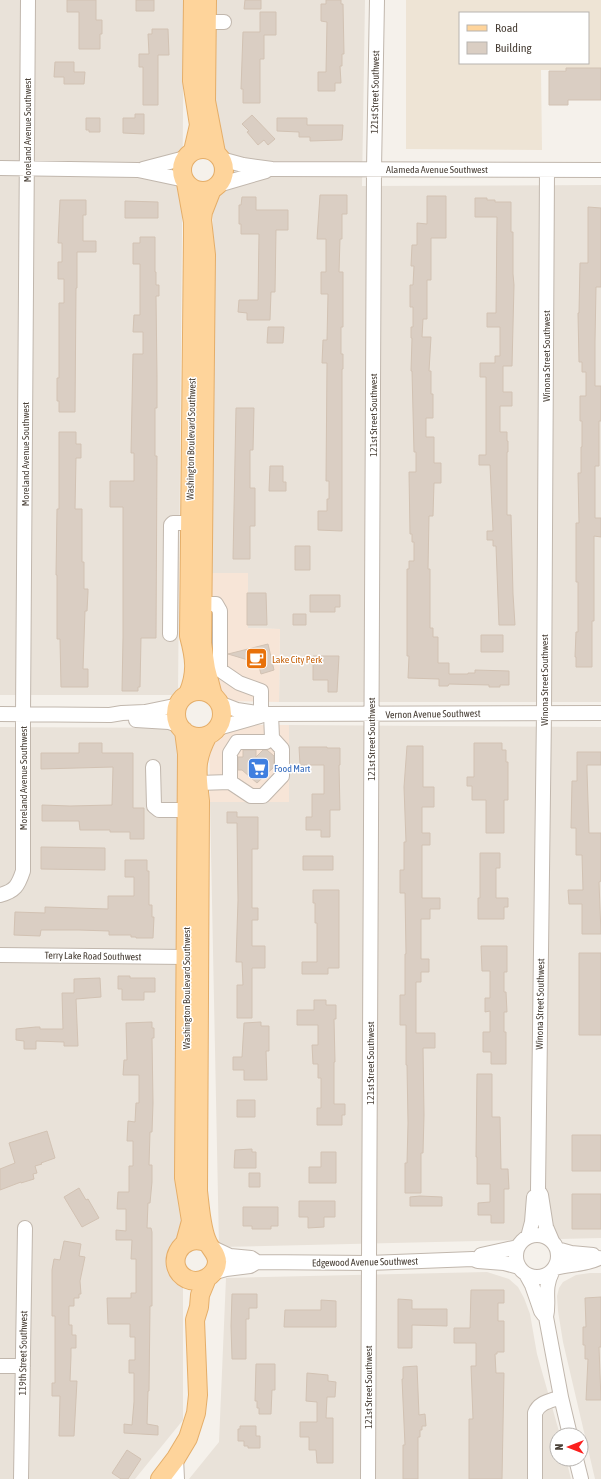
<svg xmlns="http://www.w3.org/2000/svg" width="601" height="1479" font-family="'Asap Condensed',sans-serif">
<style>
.residential{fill:#e9e2d9}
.commercial{fill:#f7e5d7}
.education{fill:#eee4d5;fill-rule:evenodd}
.building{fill:#dacec3;stroke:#d2c2b3}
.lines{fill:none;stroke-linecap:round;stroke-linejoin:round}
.minor-casing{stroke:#c1b7ad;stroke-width:16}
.major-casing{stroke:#e5ae69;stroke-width:20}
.minor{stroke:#fff;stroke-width:14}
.major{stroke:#fed49b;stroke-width:18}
.labels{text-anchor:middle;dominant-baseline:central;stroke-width:3;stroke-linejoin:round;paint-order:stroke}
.street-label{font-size:10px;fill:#4a4138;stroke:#fff}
.food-label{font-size:10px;fill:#c56008;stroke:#fff;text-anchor:start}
.shop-label{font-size:10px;fill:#366cbe;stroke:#fff;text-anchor:start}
</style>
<rect width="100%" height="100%" fill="#f5f1eb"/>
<!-- residential -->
<path class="residential" d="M0 0H184L178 695H0Z
M216 0H365L362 186 601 185V702H279L280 629 248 628 208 573Z
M289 725 601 727V1238L219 1247 210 802H289Z
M0 727 183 728V1420L135 1479H0Z
M487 1272 509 1279 518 1287 524 1298 530 1314 537 1354 560 1435H557V1459H566L571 1479H189L219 1442 226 1278Z
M590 1273H601V1479H595L563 1342 558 1311 557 1296 559 1288 563 1282 576 1275Z"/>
<!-- commercial -->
<path class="commercial" d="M208 573H248V628L280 629 279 702 219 701 209 687Z
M209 725H289V802H210Z"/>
<!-- education -->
<path class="education" d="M406 0H601V70H541L542 150 406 149ZM460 13H588V63H460Z"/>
<!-- building -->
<path class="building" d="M67 0H96V20H102V34H100V49H79V12H67Z
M136 0H154V11H136Z
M245 0H261V9H244Z
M326 0H341V4H343L344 54H342V66H340L341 83H335V91H318V72H326L327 22 321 21V4H326Z
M260 12H276V35H264V59H260V103H243V89H241L243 32H260Z
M152 29H168L169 55H158V105H143V67H139V54H149L148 34H152Z
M55 62H74V72H85L84 84H64V77H54Z
M566 68H601V100H568V105H549V71H566Z
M135 114H144V134L123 133V118H135Z
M252 115 275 139 268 145 264 140 258 145 247 132 249 131 242 124Z
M86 118H100V132H89V130H86Z
M277 118H307V125H343L342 140 310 141V137H299V132L277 131Z
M320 195H347V214H342V239H340L339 272H343V327H341V354H343V369H342V531L318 530V511H327V499H329V481H326L327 363H322L323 340H327L328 294H321V272H326V239H317Z
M427 196H446V238H431V280H427V319H423L422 337H431L429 371H431V394H433V418H426V437H434V463H441V483H434L433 516H429L428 569H430V628H433V637H438V663H449V674H468V673H475V670L509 671V685H500V687H489V685L449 684 448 686H439V679L408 678 409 656H407V569H409V561H414V542H412V534H410L409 472H416V452H414L412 371H411L412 338H411V327H413V307H410V285H413L414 266H411L412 245H417V223L427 224Z
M242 197H256V210H288V230H276L275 292H271L270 320H247V313L238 312 239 300H258L259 234H241V224H239V205H241Z
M475 198H487V200H495V202H511V232H513V274L514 285 512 366H503V392H512V406H500V432H507V441H508V452H507V515H511L513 594 515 625H499L496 546H493V540H487V531H493L490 465H479V455H486V377H480V363H495V356H500V327H487V313H496L497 217H475Z
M60 200H86V215H83V241H96V252H77V288H76L75 412H59V401H57V378H59V303H64V279H58V262H62V243H58Z
M125 201 158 202V218H125Z
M588 207 601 208V287H596L595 341V386H601V421H599V466H595V518H601V537L594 536V621H592V667H576V657H575L576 632H578V582H576V523H579L578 473H581V447H582V421H580V396H586V372H582V362H579L578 313H579L580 263H588Z
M140 237H155V272H156V285H159V296H156L157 377V408H155V456H157L156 638H141L140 687H138V691H122L123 638V507H110V481H134V453H131L133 354H143V332H133L134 315H140V264H133V243H140Z
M268 327H284L283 343H267Z
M236 408H254L253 450H250V488H255V526H250V559H233Z
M59 432H76V444H81V458H76L75 509H82V562H84V589H88V592L87 611H85L83 669H88V687H61L60 639H57V575H56L57 509H59Z
M270 466H283V482H286V491H269Z
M295 546H310V570H295Z
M247 593H266L267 625H247Z
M310 595H340V607H335V612H310Z
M293 614H306V625H293Z
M481 635H503V652H481Z
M268 644 274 670 261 674 258 663 228 654Z
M313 656H339L337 692H328V680H313Z
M79 743H102V753H133V808H144V839H130V832H110V830H80L79 821H42V805L70 806 112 805 113 767 41 769V753H79Z
M474 743H502V750H506V762H508V800H504V833H486V800H472V786H467V777H474Z
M407 746H423V787H434V807H422V833H430V845H422V898H440V909H430V919H421V959H429V972H421V982H416V1033H435V1048H423L424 1115 423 1153H421V1193H405V1163H407L408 1123 407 1065H406V1025H400V995H405V954H406L405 893H400V870H404V842H406L404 787Z
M299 747H327V748H340V765H339L340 810H330V837H321V830H306V817H312V794H324V765H300Z
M243 750H256V757L263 750H267L274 756V767L257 783 242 770H238V757H243Z
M577 752H601V765H587V770L589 833H601V881L599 882 601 934H582V904H569L568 890H583L582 855H576V828H571L572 781H577Z
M227 812H237V817H258V849H252V908H258V920H252V946H265V968H252V1018H237V985H243L242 962H236L238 900 237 823H227Z
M41 847 105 848V870L41 869Z
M480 853H500V868H496V898H508V907H504V919H478V898H480Z
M303 856H333V870H303Z
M125 860H147V871H149V905H152V917H154L153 938H136V937H131V935H109V931L79 930H41L40 936 14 935 15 912 45 913V907L108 909V896H134V877H125Z
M313 890H339V968H328V974H302V962H317V923H315V903H313Z
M481 946H507V972H504V992H506L507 1012H504V1032H506V1064H491V1052H483V1032H490V1011L485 1012V998H490V971H482Z
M579 953H601V1035H579Z
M118 976H130V978H155V992H144V1000H122V989H118Z
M100 978 101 997 76 999 78 1046H64V1042L36 1041V1049H24V1041L16 1040V1029L36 1027H40V1029H63L62 993H74V979Z
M314 1000H326V1005H336V1019H334L335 1062H334V1104H345V1115H342V1125H317V1108H321V1078H318V1064H313L312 1045H318V1025H297V1010H314Z
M152 1022V1028H154V1038H152L153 1103 152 1132H150L149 1165H152V1182L150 1203H148L147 1228H151L152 1232V1306H150L149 1391H148L147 1424 158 1426V1435L124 1433V1424L132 1425 134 1402V1373H129V1360H135V1337H130V1324H108L107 1298H131V1293H136V1259H131L132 1240H116V1230L126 1231V1209H117L118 1192H129V1166H133V1141H127L128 1121 135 1122 136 1103H139V1075H123L124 1060H127L126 1023Z
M261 1022V1026H269V1051H266L267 1080H244V1070H233V1057H242L244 1023Z
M477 1074H492V1117H500L501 1169H508L509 1189H504V1223H491V1215H478V1203L490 1202V1184H477V1157H476Z
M237 1100H255V1117H237Z
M47 1131 55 1158 41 1163 42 1164 35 1166 37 1173 33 1174 34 1179 21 1183V1182L0 1190V1169L15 1163 9 1143Z
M572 1135H601V1171H572Z
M252 1149V1152H256V1168H234L235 1150Z
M321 1152H336V1183H309V1167H321Z
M249 1173H260V1187H249Z
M79 1188 86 1200 88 1199 99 1218 82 1227 64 1197Z
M572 1194H601V1229H572Z
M420 1196 442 1197V1206H410V1197Z
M299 1201H335V1217H324V1227L308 1228V1217H299Z
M243 1207H278V1226H271V1229H252V1226H243Z
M64 1241 81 1244 79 1256 85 1257 80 1281 81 1294H79V1298H74V1306H69V1325H72V1335H76V1348H71V1356L70 1381H77L74 1436H59L60 1396H52V1383H55V1316H52V1270L54 1259 60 1260Z
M471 1290H504V1303H498V1321H504V1352H497V1354H495L496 1373H504L502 1479H469V1419H473L471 1366H476V1343H454V1328H470Z
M232 1294H257V1308H249V1319H246V1359H232L231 1326Z
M601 1297V1347H599L601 1400H586L588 1359H585V1345H583V1327H586L585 1298Z
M398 1299 412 1300V1309H447V1326L412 1325V1348H398Z
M321 1300 336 1301V1327H284L285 1310H321Z
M256 1364H275V1390H272L271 1414H259V1408H257V1401H255Z
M417 1366 419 1415 425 1414 426 1426H422V1430H420V1437H418V1479H403V1445H405L402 1379H403V1367Z
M307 1373 328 1375V1381L336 1382 335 1397H327L326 1418H333V1463H317L316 1450H309V1437H300V1422H317V1402L306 1401Z
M240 1426H256V1436H260V1448H248V1446H244V1441H238V1429H240Z
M127 1450 141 1459 128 1479H121L112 1473Z"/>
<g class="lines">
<defs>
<path id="minor" d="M207 22H224
M221 159 243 165 272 169 601 170
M0 168 138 170 185 180
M143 169 185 158
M547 170 544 713 538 1190 541 1195 546 1227 552 1241
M218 185 266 171
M203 604H216L220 611V670L239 683 261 691V714
M170 634 171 525 173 523H190
M219 703 237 710 265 714 601 713
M0 714 110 715 122 713 145 712 179 705
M136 720 169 722 180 726
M218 728 260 716
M153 767 154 806 159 810H187
M230 782V753L237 742H266L272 738
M198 783 230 782 251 796H263L282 776V749L272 738 271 714
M0 895C15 891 18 886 23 871V715L28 0
M0 955 186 957
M516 1256a21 21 0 1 1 42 0a21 21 0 1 1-42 0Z
M528 1237 532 1222 534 1197
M213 1248 230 1256 251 1258 257 1262
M557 1249 571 1253 593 1255
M481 1255 518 1247
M555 1268C569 1264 586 1265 599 1258
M552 1272C543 1290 550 1300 546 1317L561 1397 570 1435
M212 1273 226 1269 250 1266 257 1262 369 1263 473 1259 478 1261 504 1263 519 1267
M526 1274 532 1285 541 1311 544 1315
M0 1366H23
M176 1458 177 1479
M576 1459 581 1479
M21 1479 25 1228
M368 1479 374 169 377 0
M535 1479V1413C539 1402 551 1401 561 1397"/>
<path id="major" d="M193 0 192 81 199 125 193 151
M207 0 206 101 216 153
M182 170a21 21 0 1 1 42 0a21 21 0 1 1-42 0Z
M186 183 193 222V235L189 636C195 658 197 673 188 694
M212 189 203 212 202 220 206 255 202 643 206 669 213 696
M176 714a23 23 0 1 1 46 0a23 23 0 1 1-46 0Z
M184 731 187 754 184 1178 191 1221 185 1243
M208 1243C180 1230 163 1267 187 1279 200 1285 216 1276 217 1262 217 1253 211 1250 208 1243 201 1230 200 1206 198 1191L200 801C197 773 194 761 208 735
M160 1479 176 1458 188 1438 196 1413 198 1395 195 1320 199 1307 200 1295 207 1278"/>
</defs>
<!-- minor casing -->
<use href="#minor" class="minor-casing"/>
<!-- major casing -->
<use href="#major" class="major-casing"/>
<!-- minor -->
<use href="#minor" class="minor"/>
<!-- major -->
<use href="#major" class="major"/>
</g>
<!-- icons -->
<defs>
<symbol id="cafe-square" viewBox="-11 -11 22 22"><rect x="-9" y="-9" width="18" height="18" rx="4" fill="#e8710a" stroke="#fff"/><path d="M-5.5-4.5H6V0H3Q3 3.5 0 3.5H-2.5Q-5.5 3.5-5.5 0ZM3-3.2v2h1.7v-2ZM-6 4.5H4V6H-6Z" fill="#fff"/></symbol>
<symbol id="supermarket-square" viewBox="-11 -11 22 22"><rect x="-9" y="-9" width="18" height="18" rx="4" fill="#3f7fe0" stroke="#fff"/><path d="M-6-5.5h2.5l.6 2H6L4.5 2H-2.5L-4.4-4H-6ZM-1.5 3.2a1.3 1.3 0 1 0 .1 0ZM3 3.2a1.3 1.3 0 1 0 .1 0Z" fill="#fff"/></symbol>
</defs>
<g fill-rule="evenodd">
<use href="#cafe-square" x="244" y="646" width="25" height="25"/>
<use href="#supermarket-square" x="246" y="756" width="25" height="25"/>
</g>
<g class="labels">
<!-- street labels -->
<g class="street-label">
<text transform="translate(375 92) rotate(-89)">121st Street Southwest</text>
<text transform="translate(27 130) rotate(-90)">Moreland Avenue Southwest</text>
<text x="437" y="169">Alameda Avenue Southwest</text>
<text transform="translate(546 356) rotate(-90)">Winona Street Southwest</text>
<text transform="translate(373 415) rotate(-90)">121st Street Southwest</text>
<text transform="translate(191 439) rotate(-89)">Washington Boulevard Southwest</text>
<text transform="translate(25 454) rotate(-90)">Moreland Avenue Southwest</text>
<text transform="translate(544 680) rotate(-90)">Winona Street Southwest</text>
<text transform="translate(433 714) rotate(-1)">Vernon Avenue Southwest</text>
<text transform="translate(371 739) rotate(-90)">121st Street Southwest</text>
<text transform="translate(23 778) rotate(-90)">Moreland Avenue Southwest</text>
<text transform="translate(93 956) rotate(1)">Terry Lake Road Southwest</text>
<text transform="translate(186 988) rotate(-90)">Washington Boulevard Southwest</text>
<text transform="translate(540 1004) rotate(-89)">Winona Street Southwest</text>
<text transform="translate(370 1063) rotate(-90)">121st Street Southwest</text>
<text transform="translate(365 1262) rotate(-1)">Edgewood Avenue Southwest</text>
<text transform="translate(23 1353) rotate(-89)">119th Street Southwest</text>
<text transform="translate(368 1387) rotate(-90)">121st Street Southwest</text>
</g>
<!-- food labels -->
<g class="food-label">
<text x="272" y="659">Lake City Perk</text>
</g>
<!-- shop labels -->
<g class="shop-label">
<text x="274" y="768">Food Mart</text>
</g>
</g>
<!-- legend -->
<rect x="459" y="12" width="130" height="52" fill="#ffffff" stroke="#b7b3af"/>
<rect x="467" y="25" width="20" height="6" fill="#fed49b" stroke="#b7b3af"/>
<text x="495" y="32" font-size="12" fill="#4a4138">Road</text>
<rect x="467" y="42" width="20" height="12" fill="#dacec3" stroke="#b7b3af"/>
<text x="495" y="52" font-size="12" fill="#4a4138">Building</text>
<!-- north arrow -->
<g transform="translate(569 1447) rotate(270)"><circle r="19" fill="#ffffff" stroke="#b7b3af"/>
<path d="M0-3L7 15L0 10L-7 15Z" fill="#fb1f1d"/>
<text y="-6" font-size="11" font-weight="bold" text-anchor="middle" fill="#4a4138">N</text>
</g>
</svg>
